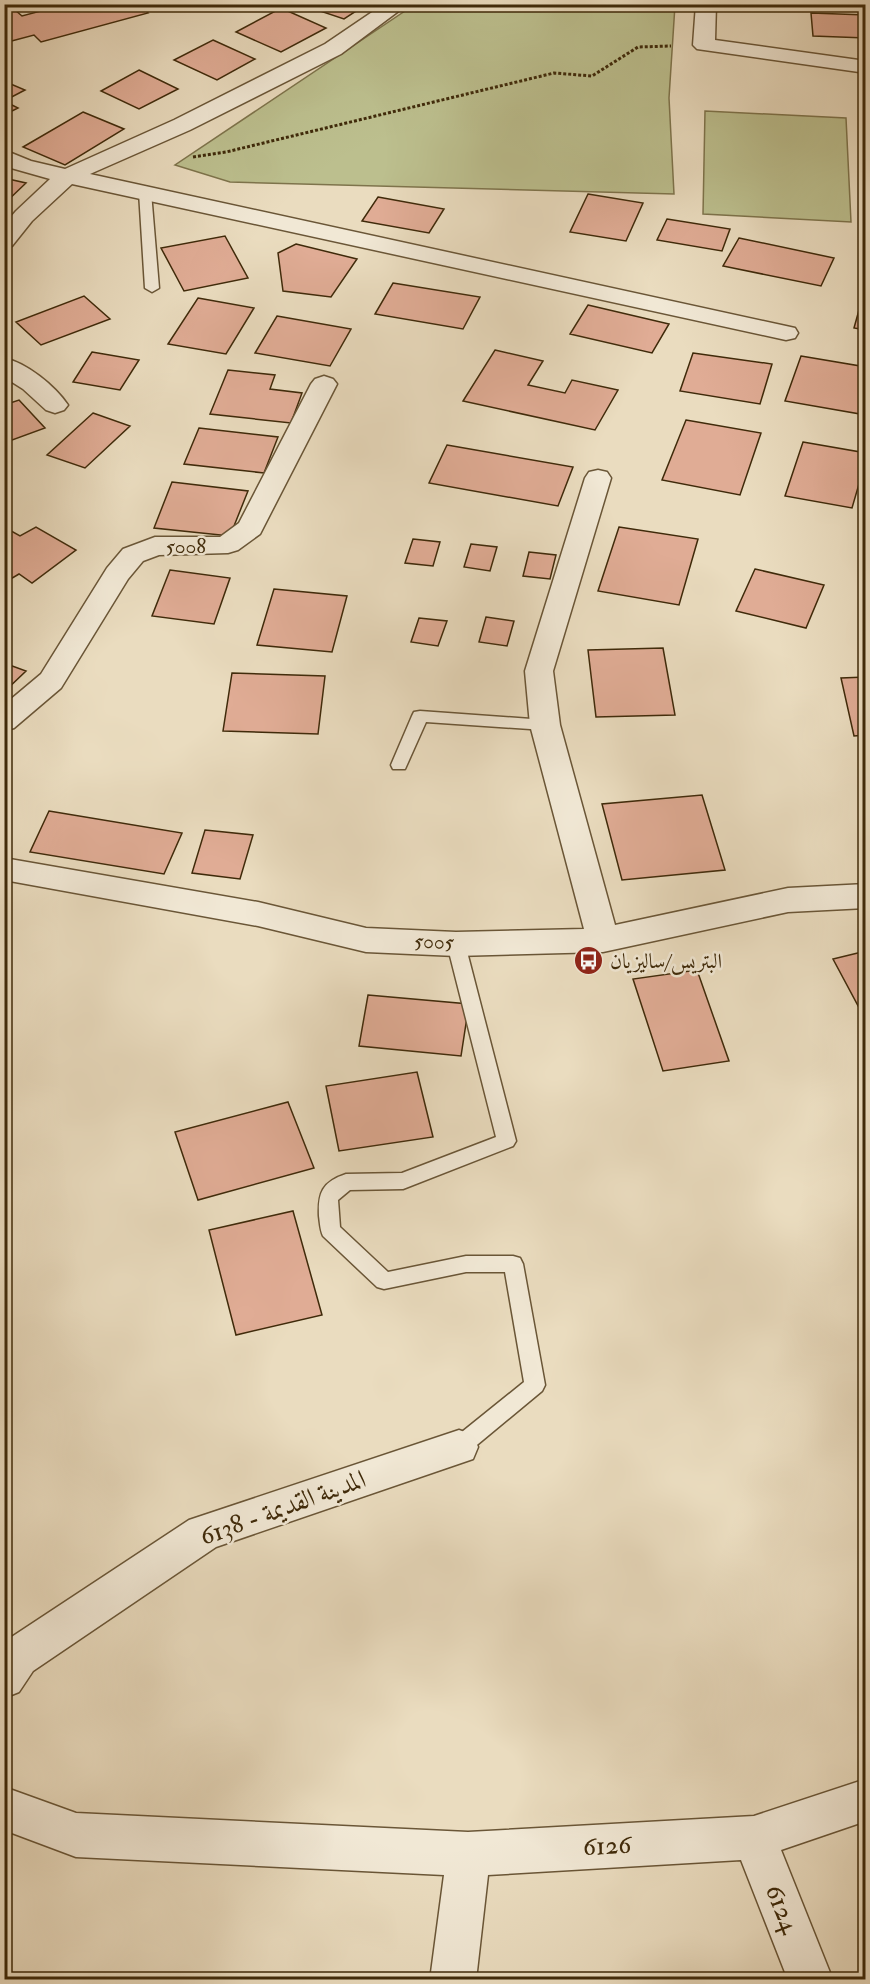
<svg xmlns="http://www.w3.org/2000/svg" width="870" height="1984" font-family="'IM FELL Double Pica',Amiri,serif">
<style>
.green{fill:#bcbf8e;stroke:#7e744c;stroke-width:1.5}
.building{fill:#e0ac95;stroke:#3f2a0a;stroke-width:1.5}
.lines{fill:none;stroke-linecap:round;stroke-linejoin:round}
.lane-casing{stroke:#6a5637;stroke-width:3}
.street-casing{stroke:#6a5637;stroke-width:3}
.path{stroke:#3f2a0a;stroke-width:3;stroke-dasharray:3 2;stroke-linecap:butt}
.lane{fill:#f1e8d5;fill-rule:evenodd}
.street{fill:#f1e8d5;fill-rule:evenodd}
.labels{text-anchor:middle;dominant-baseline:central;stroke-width:5;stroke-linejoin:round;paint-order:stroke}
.street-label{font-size:21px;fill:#3f2a0a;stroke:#f1e8d5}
.poi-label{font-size:21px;fill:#3f2a0a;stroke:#f1e8d5;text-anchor:start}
.near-street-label{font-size:26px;fill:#3f2a0a;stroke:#f1e8d5}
</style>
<rect width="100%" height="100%" fill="#eadcbf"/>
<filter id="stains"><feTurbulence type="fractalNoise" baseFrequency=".00333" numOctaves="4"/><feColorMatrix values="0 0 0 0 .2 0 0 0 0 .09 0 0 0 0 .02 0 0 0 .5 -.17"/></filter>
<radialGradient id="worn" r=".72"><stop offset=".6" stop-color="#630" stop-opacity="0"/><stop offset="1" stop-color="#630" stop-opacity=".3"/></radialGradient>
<!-- green -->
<path class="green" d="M414 5H675L669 98 674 194 230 182 175 165Z
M705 111 846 118 851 222 703 214Z"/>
<!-- building -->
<path class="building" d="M67 4 75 8 88 4H138L148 13 41 42 34 35 4 43V13L15 10 22 16Z
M307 4H367L344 19 305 6Z
M281 8 326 28 281 52 236 32Z
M811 13 866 15V38L813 36Z
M213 40 255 59 217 80 174 60Z
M139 70 178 89 139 109 101 91Z
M6 82 25 90 4 101V83Z
M4 101 18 108 4 115Z
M83 112 124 129 65 165 23 147Z
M859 131H866V209H864Z
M4 178 26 183 4 204Z
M588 194 643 203 626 241 570 232Z
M378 197 444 209 429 233 362 221Z
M667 219 730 229 722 251 657 240Z
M225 236 248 278 184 291 161 248Z
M739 238 834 258 821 286 723 266Z
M296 244 357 259 331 297 283 291 278 253Z
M393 283 480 297 463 329 375 314Z
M866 285V330L854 328Z
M84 296 110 319 41 345 16 322Z
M198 298 254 308 226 354 168 344Z
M588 305 669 324 652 353 570 334Z
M277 316 351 329 330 366 255 353Z
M495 350 543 361 528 385 565 393 572 380 618 390 595 430 463 401Z
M92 352 139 360 120 390 73 382Z
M693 353 772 364 760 404 680 391Z
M801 356 866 367V415L785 401Z
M228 370 275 375 270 389 302 393 291 423 210 414Z
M19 400 45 428 4 443V405Z
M93 413 130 426 85 468 47 455Z
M686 420 761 433 740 495 662 480Z
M199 428 278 437 264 473 184 464Z
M803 442 866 453V460L852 508 785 496Z
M447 445 573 467 558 506 429 483Z
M172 482 248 491 230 536 154 528Z
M4 527 20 536 36 527 76 550 32 583 19 574 4 583Z
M619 527 698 539 679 605 598 591Z
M413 539 440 542 433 566 405 563Z
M471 544 497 547 490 571 464 567Z
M529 552 556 555 550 579 523 576Z
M755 569 824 585 806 628 736 611Z
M170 570 230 578 214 624 152 616Z
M274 589 347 596 332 652 257 645Z
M486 617 514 621 507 646 479 642Z
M419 618 447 621 438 646 411 642Z
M663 648 675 715 596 717 588 650Z
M4 663 26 671 4 692Z
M232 673 325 676 318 734 223 731Z
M866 677V735L854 736 841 678Z
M702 795 725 870 622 880 602 804Z
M49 811 182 833 164 874 30 852Z
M205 830 253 835 240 879 192 873Z
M866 951V1014L863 1015 833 959Z
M697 970 729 1061 663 1071 633 979Z
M368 995 469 1004 461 1056 359 1046Z
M417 1072 433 1137 339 1151 326 1086Z
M288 1102 314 1168 198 1200 175 1132Z
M293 1211 322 1315 236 1335 209 1230Z"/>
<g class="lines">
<defs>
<path id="lane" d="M145 188 151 192 159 288 152 292 145 288 139 192Z
M420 711 545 720 551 721 553 725 551 729 545 730 426 722 405 769H393L391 765 412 716 414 712Z
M456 937 462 939 465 944 516 1141 513 1146 403 1189 350 1190 338 1200 340 1227 388 1272 466 1256H513L520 1258 523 1264 545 1385 542 1391 466 1454 459 1456 452 1454 448 1447 452 1440 524 1382 505 1272H466L384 1289 377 1287 323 1236C320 1229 320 1223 319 1216 318 1193 322 1182 346 1174L402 1173 496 1137 447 944 450 939Z"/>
<path id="street" d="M384 4H408L341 54 190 130 90 174 786 326 795 328 798 333 795 338 786 340 72 184 32 221 12 246 4 248V225L16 211 50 179 4 166V150L31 161 65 169 174 120 325 44Z
M696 4H716L715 40 866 61V73L697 49 693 45Z
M4 358C27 363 55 386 68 405L64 410 55 413 46 410 23 389 4 377Z
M324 376 333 379 337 384 260 534 238 550 228 553 159 555 143 561 128 579 61 688 14 728 4 731V705L41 674 107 568 123 549 155 537H220L239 523 311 384 315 379Z
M598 470 607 472 611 478 553 671 560 725 615 925 788 888 866 884V908L788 912 603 952 456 956 366 952 258 926 4 880V858L258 902 366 928 456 932 584 929 530 725 525 671 585 478 589 472Z
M459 1430 473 1435 478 1447 473 1459 216 1547 33 1671 19 1692 4 1698V1642L189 1520Z
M866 1779V1821L781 1850 833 1980H788L741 1860 488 1875 476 1980H430L444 1875 76 1857 4 1830V1787L76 1813 468 1832 754 1816Z"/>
</defs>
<!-- lane casing -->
<use href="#lane" class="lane-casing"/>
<!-- street casing -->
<use href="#street" class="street-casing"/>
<!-- path -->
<path class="path" d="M193 157 226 152 554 73 592 76 638 47 671 46"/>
<!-- lane -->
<use href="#lane" class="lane"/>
<!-- street -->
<use href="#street" class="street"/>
</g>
<!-- icons -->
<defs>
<symbol id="bus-disc" viewBox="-11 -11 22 22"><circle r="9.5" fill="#8f2418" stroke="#f1e8d5"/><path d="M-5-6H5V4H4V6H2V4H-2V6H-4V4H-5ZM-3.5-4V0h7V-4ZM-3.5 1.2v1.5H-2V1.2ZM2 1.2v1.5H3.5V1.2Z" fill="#fff"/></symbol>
</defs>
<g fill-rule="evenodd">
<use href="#bus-disc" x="572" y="944" width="33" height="33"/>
</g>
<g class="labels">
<!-- street labels -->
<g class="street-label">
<text x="186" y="546">5008</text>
<text transform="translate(434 942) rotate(2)">5005</text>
</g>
<!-- poi labels -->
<g class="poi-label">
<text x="610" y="961">البتريس/ساليزيان</text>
</g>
<!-- near-street labels -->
<g class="near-street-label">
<text transform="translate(283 1508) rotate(-20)">المدينة القديمة - 6138</text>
<text transform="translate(607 1846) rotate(-3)">6126</text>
<text transform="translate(782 1909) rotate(68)">6124</text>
</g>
</g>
<!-- margin -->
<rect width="870" height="1984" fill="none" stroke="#eadcbf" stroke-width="24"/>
<rect x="6" y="6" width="858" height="1972" fill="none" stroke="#3f2a0a" stroke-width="3"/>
<rect x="12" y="12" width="846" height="1960" fill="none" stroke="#3f2a0a" stroke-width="1.5"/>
<rect width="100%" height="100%" filter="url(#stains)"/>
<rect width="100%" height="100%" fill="url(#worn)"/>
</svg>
